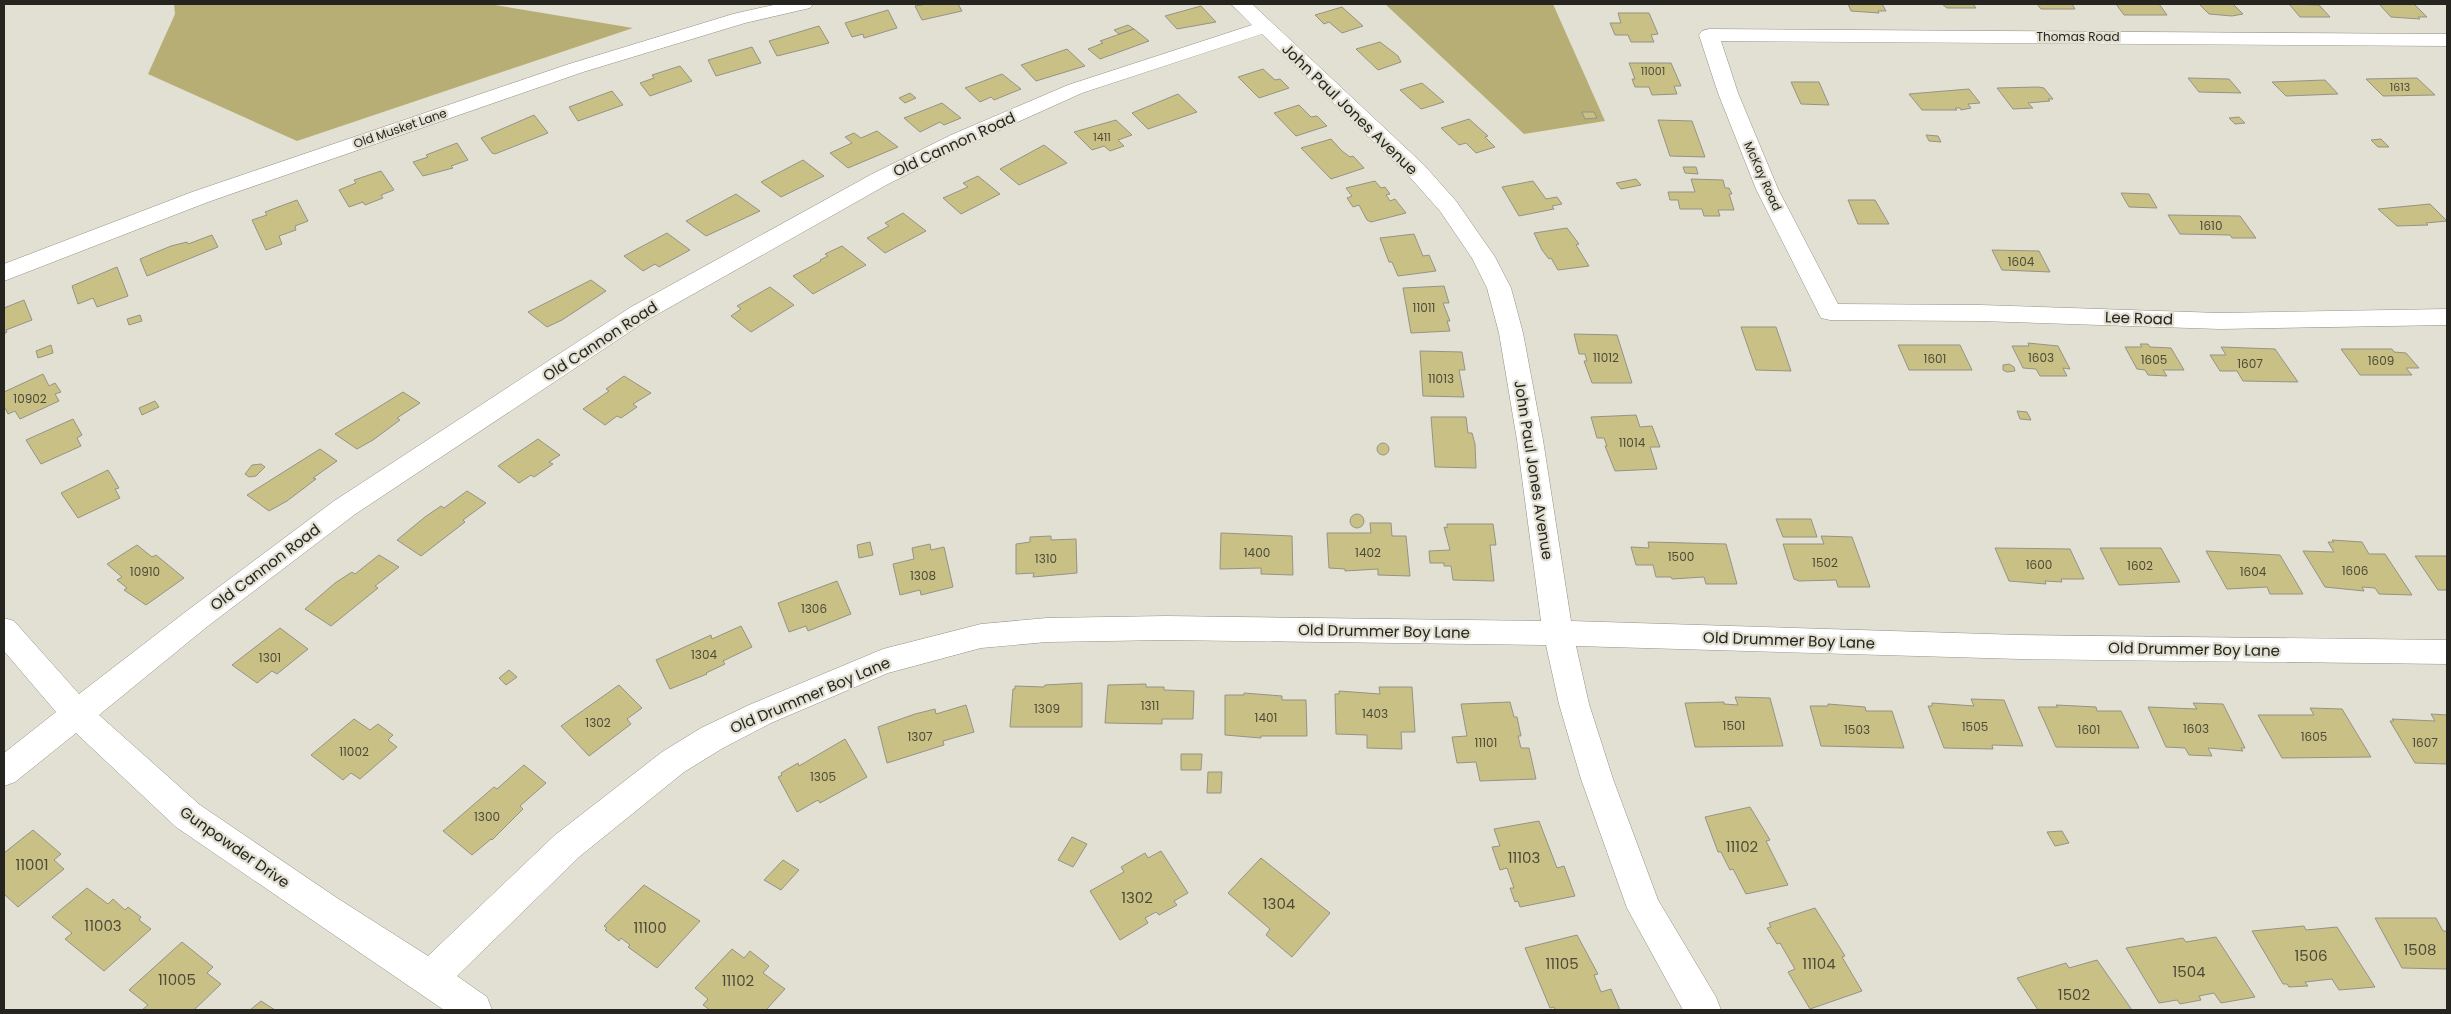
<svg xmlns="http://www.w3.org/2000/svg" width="2451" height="1014" font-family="Poppins,sans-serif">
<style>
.forest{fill:#b7ae75}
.building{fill:#c9c086;stroke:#959386}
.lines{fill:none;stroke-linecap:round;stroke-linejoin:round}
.street-casing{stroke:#939184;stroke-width:1}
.street{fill:#fff;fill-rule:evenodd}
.labels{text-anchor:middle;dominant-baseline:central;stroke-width:4.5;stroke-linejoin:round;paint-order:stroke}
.far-number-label{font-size:11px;fill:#4e4b39}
.far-street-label{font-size:12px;fill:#25241f;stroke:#e2e0d2}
.number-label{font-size:12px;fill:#4e4b39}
.street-label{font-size:15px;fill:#25241f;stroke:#e2e0d2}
.near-number-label{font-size:15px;fill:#4e4b39}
</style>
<rect width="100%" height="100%" fill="#e2e0d2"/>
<!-- forest -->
<path class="forest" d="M174 4H489L633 28 297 141 148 74 175 14Z
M1385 4H1553L1605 121 1524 134Z"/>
<!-- building -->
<path class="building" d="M927 4H958L962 11 922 20 915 6Z
M1848 4H1882L1886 11H1878L1879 13 1851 11Z
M1942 4H1973L1976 8H1947Z
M2037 4H2072L2075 9H2041Z
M2116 4H2159L2167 15H2124Z
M2199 4H2233L2243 14 2232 16 2209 14Z
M2289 4 2319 5 2330 17H2300Z
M2379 4H2414L2427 17H2418L2420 19 2391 17Z
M1201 6 1216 22 1177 29 1165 16Z
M1342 7 1363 26 1342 33 1329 22 1324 24 1315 15Z
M888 10 897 28 864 38 863 34 852 37 845 23Z
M1618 13H1649L1658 34 1651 35 1654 42H1631L1628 35H1615L1610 23H1621Z
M1128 25 1134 29 1119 34 1114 30Z
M819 26 829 43 777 56 769 41Z
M1134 29 1149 41 1100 59 1088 49 1103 43 1100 41Z
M1380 42 1398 56 1401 62 1378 70 1356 49Z
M752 47 761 63 716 76 708 60Z
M1067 49 1085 66 1036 81 1021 65Z
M1629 63H1671L1681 86H1674L1677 94 1652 95 1649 87H1635L1632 79H1635Z
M680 66 692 81 650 96 640 83 654 78 652 75Z
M1263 69 1275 80 1280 79 1289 88 1259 98 1238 77Z
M1002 74 1021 89 994 100 991 97 980 102 965 88Z
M2188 78 2229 79 2241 93 2199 92Z
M2417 78 2435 95 2383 96 2366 79Z
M2325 80 2338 94 2286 96 2272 82Z
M1791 82H1819L1829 105 1801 104Z
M1422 83 1444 102 1421 109 1400 90Z
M2038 87 2044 88 2053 99H2048L2050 101 2028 103 2033 108 2013 109 1997 88Z
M1969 89 1980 103 1968 104 1971 108 1961 110 1960 108H1955L1957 110H1922L1909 94Z
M612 91 623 105 578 121 569 107Z
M910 93 916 98 905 103 899 98Z
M1178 94 1197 112 1148 129 1132 113Z
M942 103 961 118 944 125 940 122 920 132 904 118Z
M1299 105 1311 117 1317 116 1327 126 1296 136 1274 113Z
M1582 112H1594L1597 118 1585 119Z
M534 115 548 133 495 154 492 153 481 138Z
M2239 117 2245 123 2235 124 2229 118Z
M1469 119 1488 136 1485 137 1495 147 1476 153 1466 143 1459 145 1441 128Z
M1116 120 1132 135 1118 140 1124 146 1110 151 1104 146 1092 150 1074 132Z
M1658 120 1692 121 1705 157 1670 156Z
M877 131 898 147 848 168 830 153 852 143 845 137 854 133 861 138Z
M1926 135 1938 136 1941 142 1929 141Z
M1331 139 1342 151 1350 157 1353 156 1364 168 1331 179 1301 148Z
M2381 139 2389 147H2378L2371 140Z
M457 143 468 160 451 166 453 168 423 176 413 162 428 157 426 155Z
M1044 145 1067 163 1019 185 1000 169Z
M803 160 824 176 781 197 761 182Z
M1683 167H1696L1698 174 1685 173Z
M381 171 394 190 381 195 383 198 365 205 363 202 349 207 339 190 356 183 354 180Z
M978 176 1000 194 961 214 943 198 968 187 963 183Z
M1636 179 1641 185 1621 189 1616 183Z
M1691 179 1723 180 1725 188H1729L1732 194H1729L1734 210H1718L1720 216H1704L1702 209H1680L1678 200H1670L1668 192H1695Z
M1375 181 1381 188 1385 187 1390 194 1386 195 1390 201 1395 199 1406 213 1371 222 1367 220 1359 205 1353 207 1347 198 1352 196 1346 188Z
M1533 181 1546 199 1557 197 1562 204 1552 206 1554 209 1519 216 1502 187Z
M2121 193 2149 194 2157 208 2129 207Z
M736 194 760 211 706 236 686 221Z
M297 200 308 221 295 226 296 230 279 236 282 244 266 250 252 220 267 215 265 212Z
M1848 200H1875L1889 224H1858Z
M2430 204 2447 221 2426 223 2428 225 2397 226 2378 209Z
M903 213 926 231 885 253 867 238 889 226 885 223Z
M2168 215 2240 216 2256 238H2232L2230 235 2180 234Z
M1567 228 1579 244 1576 245 1589 266 1558 270 1551 258 1549 259 1542 250 1534 233Z
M667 233 690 250 659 267 655 264 643 271 624 256Z
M1414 234 1423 256 1429 255 1436 271 1398 276 1392 262H1389L1380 238Z
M212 235 218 247 147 276 140 259 171 246 187 242 188 244Z
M842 246 866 265 813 294 793 276 821 261 820 260 828 256 825 254Z
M1992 250 2039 251 2050 272 2002 270Z
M117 267 128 296 97 307 93 298 78 304 72 286Z
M591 280 606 291 562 320 547 327 528 312Z
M1444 286 1449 303H1443L1450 321H1447L1450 331 1411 333 1403 288Z
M770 287 794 305 751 332 731 316 741 309 737 306Z
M24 300 32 320 6 330 7 332 4 334V308Z
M140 315 142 321 129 325 127 319Z
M1741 327H1776L1791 371 1756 370Z
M1574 334 1617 335 1632 383H1592L1584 361H1587L1585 354H1579Z
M2028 343 2058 346 2070 369 2063 368 2067 376H2040L2036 369 2023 368 2012 346H2029Z
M2140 344H2148L2150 347 2171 348 2184 370H2163L2167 376 2148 375 2145 370 2137 369 2125 347H2142Z
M51 345 53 353 38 358 36 351Z
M1898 345H1960L1972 370H1909Z
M2221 347 2275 349 2298 382 2243 381 2237 371H2220L2210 355H2226Z
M2341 349H2392L2394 352 2406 353 2419 368H2406L2412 375H2360Z
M1420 351 1462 352 1465 370H1459L1464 397 1423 396Z
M2009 364 2014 367 2015 371 2007 372 2003 370V365Z
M43 374 49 386 55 383 61 392 55 394 59 401 20 419 15 411 8 414 4 406V392Z
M624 376 651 393 633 404 637 407 621 418 617 416 605 425 583 409 609 391 606 389Z
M403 392 420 403 397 418 400 420 373 440 357 449 335 434Z
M155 401 159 407 142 415 139 408Z
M2017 411 2027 412 2031 420 2020 419Z
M1636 415 1640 427 1652 426 1660 447H1650L1657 469 1615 471 1605 446H1607L1604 438H1597L1591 417Z
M1431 417H1466L1468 433H1472L1475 444 1476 468 1435 467Z
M73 419 82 435 77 438 81 446 41 464 26 440Z
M538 439 560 455 549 462 553 464 534 477 531 475 519 483 498 466Z
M1377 449a6 6 0 1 1 12 0a6 6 0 1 1-12 0Z
M320 449 337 461 313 478 316 479 287 501 269 511 247 495Z
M261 464 265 467 256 476 249 477 245 474 252 465Z
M108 470 119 488 115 489 120 498 78 518 61 493Z
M467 491 486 503 463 520 465 522 421 556 397 540 425 517 441 506 444 508Z
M1350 521a7 7 0 1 1 14 0a7 7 0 1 1-14 0Z
M1776 519H1811L1817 537H1783Z
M1370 523H1391L1392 536H1406L1410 576 1378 575V569L1345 571V569L1329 568 1327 533H1371Z
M1447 524H1493L1496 545H1490L1494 581 1453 580 1451 566H1444V563H1430L1429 551 1450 550 1444 527 1447 528Z
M1221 533 1292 536 1293 575 1261 574V568L1220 569Z
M1051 536V540L1076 539 1077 573 1033 577 1034 573 1016 574V544L1030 542V537Z
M1821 536 1852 537 1870 587H1838L1836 580 1799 581 1794 579 1783 544H1824Z
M2332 540 2362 542 2369 554H2385L2412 595 2379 594 2375 588 2362 587 2364 591 2325 587 2303 551 2334 552 2328 542H2334Z
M870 542 873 555 859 558 857 545Z
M1648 542 1726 544 1737 584H1706L1704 577 1672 579 1671 577H1656L1653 565H1636L1631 547 1649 548Z
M930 544 931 550 944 547 953 587 921 595 920 590 900 595 893 564 914 559 912 548Z
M137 545 152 557 156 555 184 578 146 605 124 590 127 588 117 580 122 577 107 564Z
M1995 548 2070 549 2084 579H2061L2062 582 2045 581 2046 584 2009 581Z
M2100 548H2161L2180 582 2119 585Z
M2206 551 2280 555 2303 594H2270L2267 587 2227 589Z
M379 555 399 567 375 586 378 588 331 626 305 609 335 583 352 572 355 574Z
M2415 556H2447V590H2438Z
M837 581 851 614 808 631 806 626 789 632 778 603Z
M741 626 752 647 723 661 725 664 706 673 707 674 670 689 656 660 711 635 712 639Z
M280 628 308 649 277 674 272 671 257 683 232 665Z
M509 670 517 677 506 685 499 678Z
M1082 683V727H1010L1013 689H1015V686L1044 687 1045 685Z
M1146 684V687H1164V690L1194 691 1193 719H1162V724L1105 723 1108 685Z
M619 685 642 708 627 719 631 724 589 756 561 726Z
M1379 687H1412L1415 732H1401L1402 749 1367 748V735L1336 734 1335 694H1339V691L1380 694Z
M1244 693 1282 696V700H1306L1307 736H1261V738L1225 735V695H1244Z
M1735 697 1770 698 1783 746 1695 747 1685 703 1724 702V704L1738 705Z
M1971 699 2004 700 2023 746 1992 745 1993 749 1944 748 1928 706H1932V703L1974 706Z
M1510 702 1514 717H1517L1521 736H1518L1521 748H1529L1536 779 1480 781 1476 762 1457 763 1452 737 1467 736 1461 704Z
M2193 703 2223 704 2245 748H2241L2243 751 2208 748 2212 756 2189 755 2185 748 2166 747 2148 707 2197 709Z
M1828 704 1865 707 1866 711H1892L1904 748 1821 746 1810 706H1828Z
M966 705 974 732 943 741 944 745 887 763 878 727 915 714 935 709 936 714Z
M2056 705 2096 707 2097 711H2121L2139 748 2056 747 2038 707H2058Z
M2310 708 2342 709 2371 757 2282 758 2258 715H2314Z
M2431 714 2447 715V764L2415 763 2390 721H2394L2392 719 2435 721Z
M354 719 370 730 378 724 393 735 388 740 397 747 360 779 351 773 343 780 311 755Z
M845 739 867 777 820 803 818 800 797 812 778 777 782 775 781 773 798 763 799 766Z
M1181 754H1202L1201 770H1181Z
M524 765 546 783 520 806 523 809 492 840 491 839 472 855 443 831 494 787 497 789Z
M1208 772H1222L1221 793H1207Z
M1750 807 1770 840 1766 841 1788 885 1746 894 1733 869 1730 870 1721 852H1718L1705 817Z
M1539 821 1557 868 1564 866 1575 896 1520 907 1518 901 1515 902 1510 888H1514L1507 868 1500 870 1492 847 1500 846 1494 829Z
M33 830 61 854 54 860 64 869 18 907 4 894V853Z
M2062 831 2069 843 2055 846 2047 832Z
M1072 837 1087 844 1073 867 1058 860Z
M1161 851 1188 893 1174 901 1177 905 1159 915 1156 912 1145 918 1148 923 1120 940 1090 891 1124 872 1121 867 1145 853 1148 858Z
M1261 858 1330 913 1292 957 1266 935 1270 929 1228 893Z
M783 860 799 870 781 890 764 880Z
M644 885 700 921 657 968 628 947 630 945 621 938 619 941 605 930 607 928 604 926Z
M87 888 108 904 113 899 125 910 128 907 141 917 139 920 151 929 104 971 65 939 72 933 52 917Z
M1815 908 1845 956 1842 957 1862 991 1810 1009 1788 972 1795 969 1780 943 1777 944 1767 928 1771 927 1769 923Z
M2375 918H2436L2443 931H2447V969L2402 968Z
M2304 926 2306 930 2337 927 2375 987 2339 990 2332 979 2305 982 2308 986 2289 987 2287 984H2283L2252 931Z
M1577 935 1598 974 1594 975 1601 992 1611 989 1620 1010H1555L1554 1007 1550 1008 1525 948Z
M2216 937 2255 997 2221 1003 2214 993 2199 996 2201 1000 2180 1004 2177 1000 2159 1003 2126 948 2183 938 2186 942Z
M182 942 213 967 207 973 221 984 194 1010H142L148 1005 129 990Z
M732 949 744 958 750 951 769 966 763 973 785 989 766 1010H710L703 1005 708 999 695 988Z
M2097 960 2132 1010H2038L2017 978 2066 963 2069 968Z
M261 1001 275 1010H250Z"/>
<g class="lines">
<defs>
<path id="street" d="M778 4H813L810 8 745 23 583 72 208 202 4 281V264L192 192 569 64 733 14Z
M1231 4H1252L1424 165 1456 201 1495 257 1511 288 1523 333 1543 440 1571 621 2020 635 2447 640V664L2020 659 1576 646 1589 704 1613 779 1658 900 1716 997 1721 1010H1683L1627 908 1581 779 1559 704 1546 645 1166 640 1047 642 981 648 888 673 771 723 723 748 684 772 579 857 457 976 487 997 492 1010H444L176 827 76 733 15 782 4 786V753L56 712 4 651V618L14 621 79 694 188 610 334 501 631 307 872 174 951 135 1068 85 1252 25ZM1262 34 1408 175 1440 211 1472 258 1487 288 1499 333 1517 440 1541 621 1166 616 1047 618 981 624 883 649 749 705 701 728 662 752 555 835 428 956 337 898 200 805 99 715 208 626 354 515 649 319 888 184 967 145 1082 93Z
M1709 29 2447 34V46L1721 41 1738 93 1778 189 1838 304 1980 305 2220 313 2447 309V325L2220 329 1980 321 1830 320 1821 318 1756 189 1718 93 1699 35 1702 31Z"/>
</defs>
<!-- street casing -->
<use href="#street" class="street-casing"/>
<!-- street -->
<use href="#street" class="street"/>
</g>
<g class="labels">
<!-- far-number labels -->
<g class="far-number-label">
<text x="1653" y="71">11001</text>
<text x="2400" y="87">1613</text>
<text x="1102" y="137">1411</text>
</g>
<!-- far-street labels -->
<g class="far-street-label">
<text x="2078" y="36">Thomas Road</text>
<text transform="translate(400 128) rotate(-19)">Old Musket Lane</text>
<text transform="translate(1763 176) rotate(66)">McKay Road</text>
</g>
<!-- number labels -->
<g class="number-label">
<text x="2211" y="225">1610</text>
<text x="2021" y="261">1604</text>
<text x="1424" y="307">11011</text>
<text x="1606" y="357">11012</text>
<text x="2041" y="357">1603</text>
<text x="1935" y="358">1601</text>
<text x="2154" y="359">1605</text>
<text x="2381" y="360">1609</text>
<text x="2250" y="363">1607</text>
<text x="1441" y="378">11013</text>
<text x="30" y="398">10902</text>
<text x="1632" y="442">11014</text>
<text x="1257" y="552">1400</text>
<text x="1368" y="552">1402</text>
<text x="1681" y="556">1500</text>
<text x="1046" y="558">1310</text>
<text x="1825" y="562">1502</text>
<text x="2039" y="564">1600</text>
<text x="2140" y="565">1602</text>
<text x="2355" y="570">1606</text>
<text x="145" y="571">10910</text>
<text x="2253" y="571">1604</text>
<text x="923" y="575">1308</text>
<text x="814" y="608">1306</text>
<text x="704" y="654">1304</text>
<text x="270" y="657">1301</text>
<text x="1150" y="705">1311</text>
<text x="1047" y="708">1309</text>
<text x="1375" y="713">1403</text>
<text x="1266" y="717">1401</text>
<text x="598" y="722">1302</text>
<text x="1734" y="725">1501</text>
<text x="1975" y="726">1505</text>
<text x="2196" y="728">1603</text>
<text x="1857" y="729">1503</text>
<text x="2089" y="729">1601</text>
<text x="920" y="736">1307</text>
<text x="2314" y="736">1605</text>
<text x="1486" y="742">11101</text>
<text x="2425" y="742">1607</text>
<text x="354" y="751">11002</text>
<text x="823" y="776">1305</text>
<text x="487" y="816">1300</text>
</g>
<!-- street labels -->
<g class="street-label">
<text transform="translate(1350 109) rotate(44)">John Paul Jones Avenue</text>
<text transform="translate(954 144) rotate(-25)">Old Cannon Road</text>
<text transform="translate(2139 318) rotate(2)">Lee Road</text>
<text transform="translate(600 341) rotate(-33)">Old Cannon Road</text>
<text transform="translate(1534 470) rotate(81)">John Paul Jones Avenue</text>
<text transform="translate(265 567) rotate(-37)">Old Cannon Road</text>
<text transform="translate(1384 631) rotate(1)">Old Drummer Boy Lane</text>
<text transform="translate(1789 640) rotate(2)">Old Drummer Boy Lane</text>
<text transform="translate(2194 649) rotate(1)">Old Drummer Boy Lane</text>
<text transform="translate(810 695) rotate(-23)">Old Drummer Boy Lane</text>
<text transform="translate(235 847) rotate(35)">Gunpowder Drive</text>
</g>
<!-- near-number labels -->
<g class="near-number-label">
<text x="1742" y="846">11102</text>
<text x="1524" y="857">11103</text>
<text x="32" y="864">11001</text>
<text x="1137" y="897">1302</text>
<text x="1279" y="903">1304</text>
<text x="103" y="925">11003</text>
<text x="650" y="927">11100</text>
<text x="2420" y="949">1508</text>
<text x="2311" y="955">1506</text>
<text x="1562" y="963">11105</text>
<text x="1819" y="963">11104</text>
<text x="2189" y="971">1504</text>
<text x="177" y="979">11005</text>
<text x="738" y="980">11102</text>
<text x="2074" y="994">1502</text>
</g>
</g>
<!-- border -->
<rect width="2451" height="1014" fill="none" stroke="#25241f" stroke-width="10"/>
</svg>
